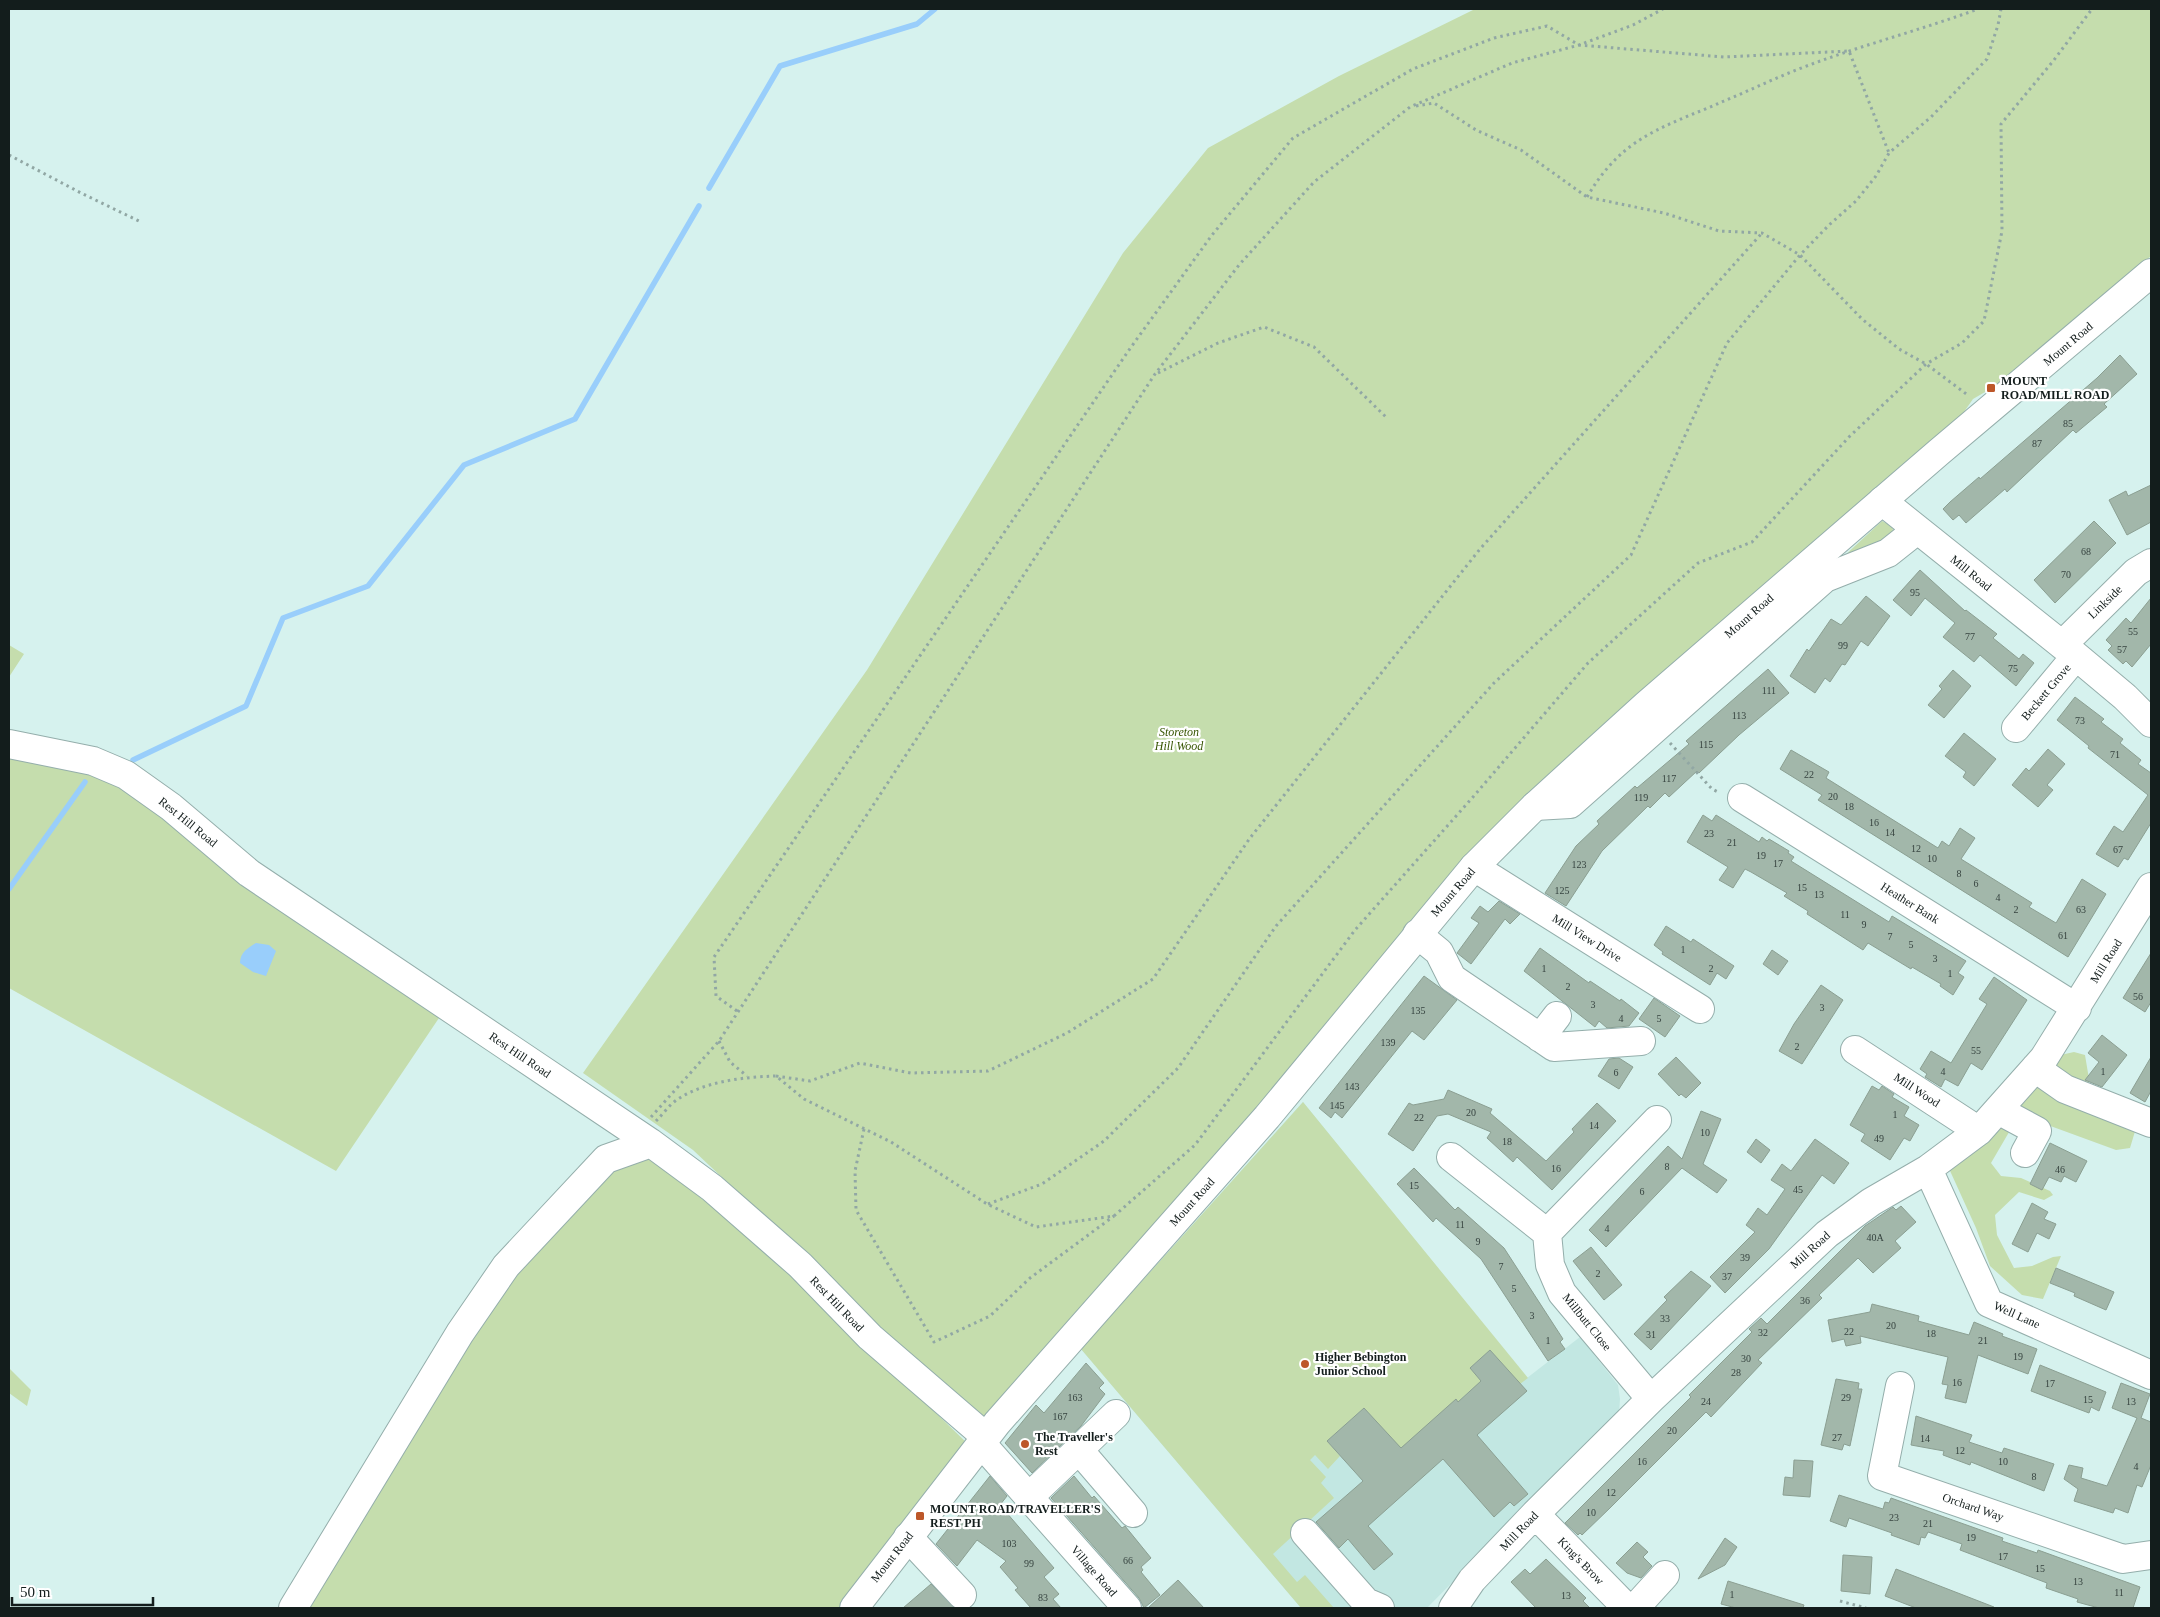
<svg xmlns="http://www.w3.org/2000/svg" width="2160" height="1617" font-family="Georgia,serif">
<style>
.built{fill:#c2e7e2}
.green{fill:#c5ddad}
.water{fill:#99cefb}
.lines{fill:none;stroke-linecap:round;stroke-linejoin:round}
.stream{stroke:#99cefb;stroke-width:5.5}
.building{fill:#a2b7aa;stroke:#8b9f92}
.minor-casing{stroke:#94aeab;stroke-width:30}
.major-casing{stroke:#94aeab;stroke-width:30}
.path{stroke:#91a7a4;stroke-width:3;stroke-dasharray:2.5 4;stroke-linecap:butt}
.minor{stroke:#fff;stroke-width:28}
.major{stroke:#fff;stroke-width:28}
.poi-dot{fill:#bd5729;stroke:#fff;stroke-width:2}
.labels{text-anchor:middle;dominant-baseline:central;stroke-width:4.5;stroke-linejoin:round;paint-order:stroke}
.number-label{font-size:10px;fill:#374440}
.street-label{font-size:12px;fill:#131d1c;stroke:#fff}
.poi-label{font-size:12px;font-weight:bold;fill:#131d1c;stroke:#fff;text-anchor:start}
.park-label{font-size:12px;font-style:italic;fill:#375502;stroke:#fff}
</style>
<rect width="100%" height="100%" fill="#d6f2ee"/>
<!-- built -->
<path class="built" d="M1303 1102 1527 1378 1580 1337 1618 1385 1620 1399 1619 1413 1427 1608H1301L1081 1349Z"/>
<!-- green -->
<path class="green" d="M1475 9H2151V256L2004 381 1973 399 1959 419 1369 982 983 1424 693 1150 583 1073 867 670 1123 253 1208 148 1339 76Z
M1882 521 1892 526 1895 538 1829 570Z
M9 645 24 654 9 677Z
M9 756 95 773 131 795 218 859 441 1015 336 1171 9 988Z
M2074 1052 2085 1055 2089 1079 2082 1102 2136 1128 2130 1148 2116 1150 2012 1112 2047 1058Z
M1303 1102 1528 1378 1520 1384 1490 1350 1470 1368 1493 1395 1473 1388 1458 1402 1456 1400 1399 1454 1394 1441 1364 1408 1327 1441 1340 1456 1328 1469 1315 1455 1310 1460 1326 1477 1321 1483 1334 1498 1273 1554 1297 1582 1305 1575 1334 1608H1301L1081 1349Z
M1993 1124 2012 1127 1991 1163 2001 1176 2021 1178 2050 1191 2053 1195 2044 1200 2019 1192 1995 1215 1997 1235 2014 1268 2032 1266 2053 1257 2061 1256 2043 1299 2022 1295 1990 1266 1976 1228 1946 1162Z
M651 1157 783 1265 969 1445 841 1608H304L512 1271 607 1168Z
M9 1368 31 1390 27 1406 9 1393Z"/>
<!-- water -->
<path class="water" d="M256 943 269 945 276 951 266 976 253 972 240 963C240 952 248 948 256 943Z"/>
<g class="lines">
<!-- stream -->
<path class="stream" d="M709 188 780 66 917 24 935 9
M133 760 246 706 283 618 368 586 464 465 575 419 699 206
M9 889 85 782"/>
</g>
<!-- building -->
<path class="building" d="M2120 355 2137 374 2104 404 2107 407 2076 433 2073 430 2007 492 2005 489 1966 523 1959 515 1953 520 1943 509 1950 502 1979 477 1980 479 2097 378Z
M2151 485V522L2127 535 2109 500 2126 491 2128 496Z
M2094 521 2116 543 2055 603 2034 580Z
M1920 570 1965 611 1966 610 1997 634 1993 638 2019 659 2023 654 2034 663 2016 686 1980 655 1974 662 1943 637 1955 623 1925 598 1911 616 1893 600Z
M1866 596 1890 616 1868 646 1861 641 1845 665 1842 664 1830 682 1825 678 1815 693 1790 676 1807 649 1809 651 1831 619 1841 625Z
M2151 598V644L2132 667 2126 661 2123 664 2108 650 2112 646 2106 640 2126 618 2131 623Z
M1768 669 1789 693 1739 735 1699 773 1697 771 1669 797 1665 793 1650 808 1648 806 1602 851 1566 906 1545 893 1576 846 1599 824 1597 821 1635 786 1637 788 1689 744 1686 741Z
M1953 670 1971 686 1944 718 1928 705 1942 689 1939 686Z
M2075 697 2104 719 2101 722 2123 739 2120 743 2141 760 2138 764 2151 773V823L2128 860 2124 858 2118 867 2096 854 2114 826 2123 832 2148 795 2088 748 2089 746 2057 720Z
M1964 733 1996 759 1974 786 1963 777 1966 772 1945 756Z
M2048 749 2065 764 2047 785 2053 790 2038 807 2012 785 2026 768 2029 771Z
M1791 750 1829 772 1826 778 1938 848 1942 841 1949 846 1960 828 1975 838 1961 859 2032 903 2029 907 2056 923 2082 879 2106 894 2068 957 1818 800 1822 795 1780 769Z
M1703 815 1712 821 1716 815 1759 842 1762 837 1767 841 1769 839 1789 851 1788 853 1794 857 1791 861 1889 922 1892 916 1966 961 1958 973 1964 977 1953 995 1940 986 1941 984 1912 967 1911 969 1868 943 1863 950 1807 914 1808 911 1784 896 1787 893 1751 872 1745 869 1733 888 1719 880 1728 867 1687 842Z
M1499 901 1520 914 1510 924 1505 919 1471 964 1457 953 1479 923 1471 918 1480 906 1488 912Z
M1666 926 1691 942 1693 939 1734 966 1726 979 1717 973 1710 985 1662 954 1663 952 1654 945Z
M1540 948 1589 983 1590 981 1620 1001 1621 999 1639 1013 1629 1026 1607 1028 1599 1021 1595 1027 1524 971Z
M1772 950 1788 961 1778 975 1763 964Z
M2151 953V1002L2145 1012 2123 998Z
M1424 976 1457 1000 1424 1040 1412 1031 1342 1118 1335 1112 1331 1118 1319 1108Z
M1994 977 2027 1000 1982 1070 1971 1063 1958 1086 1945 1079 1941 1087 1925 1077 1927 1074 1920 1069 1931 1051 1951 1063 1987 1004 1979 999Z
M1821 985 1843 1000 1802 1064 1779 1051 1794 1024Z
M1654 998 1680 1016 1665 1037 1639 1019Z
M2102 1035 2127 1055 2102 1087 2085 1080 2099 1062 2088 1053Z
M1676 1057 1701 1083 1686 1098 1681 1094 1679 1096 1658 1074Z
M2151 1057V1091L2145 1102 2130 1093Z
M1619 1058 1633 1067 1619 1089 1598 1076 1609 1059Z
M1872 1086 1879 1090 1882 1086 1894 1094 1892 1097 1909 1107 1904 1116 1919 1125 1910 1141 1904 1138 1890 1160 1861 1141 1865 1134 1850 1125Z
M1448 1090 1492 1109 1490 1113 1546 1161 1574 1132 1572 1129 1597 1103 1616 1121 1552 1190 1517 1157 1513 1162 1487 1138 1491 1132 1448 1114 1437 1116 1413 1151 1388 1134 1409 1103 1413 1105 1444 1099Z
M1701 1111 1721 1119 1703 1164 1727 1180 1717 1193 1682 1168 1606 1247 1589 1230 1668 1146 1682 1159Z
M1756 1139 1770 1150 1761 1163 1747 1152Z
M1815 1139 1849 1163 1834 1184 1822 1175 1769 1249 1725 1293 1710 1277 1755 1232 1746 1225 1758 1208 1767 1215 1785 1189 1771 1180 1782 1164 1791 1171Z
M2050 1143 2087 1161 2076 1182 2064 1176 2061 1182 2049 1177 2042 1190 2030 1184Z
M1414 1168 1455 1210 1458 1207 1504 1248 1563 1339 1560 1342 1565 1349 1548 1361 1481 1259 1436 1218 1433 1222 1397 1184Z
M2032 1203 2048 1212 2044 1219 2056 1224 2049 1239 2037 1233 2028 1252 2012 1244Z
M1901 1206 1916 1222 1895 1241 1901 1248 1873 1273 1858 1258 1819 1295 1822 1298 1758 1360 1762 1363 1711 1417 1706 1412 1610 1508 1582 1535 1580 1533 1578 1535 1565 1523 1691 1397 1689 1395 1752 1332 1749 1329 1761 1318 1767 1324 1865 1226 1893 1207 1896 1210Z
M1591 1247 1622 1285 1604 1300 1573 1261Z
M2056 1268 2114 1292 2106 1310 2074 1296 2075 1293 2050 1283Z
M1691 1271 1711 1286 1651 1350 1634 1334 1667 1300 1664 1297Z
M1872 1304 1919 1316 1918 1321 1969 1335 1974 1322 2003 1334 2002 1336 2037 1349 2028 1374 1978 1355 1966 1403 1945 1398 1948 1385 1942 1384 1948 1357 1860 1336 1861 1343 1846 1346 1844 1339 1832 1342 1828 1320 1870 1312Z
M1490 1350 1527 1391 1477 1435 1528 1494 1514 1506 1510 1502 1494 1517 1443 1459 1368 1526 1393 1554 1374 1570 1348 1539 1339 1548 1316 1522 1363 1481 1327 1441 1364 1408 1401 1448 1456 1399 1458 1402 1481 1381 1470 1368Z
M1086 1363 1104 1383 1099 1388 1105 1394 1081 1426 1032 1473 1005 1443 1036 1405 1044 1413Z
M2040 1365 2106 1392 2099 1411 2091 1407 2089 1413 2031 1391Z
M1836 1379 1859 1383 1858 1389H1862L1850 1446 1844 1444 1842 1450 1821 1445Z
M2121 1383 2150 1394 2141 1418 2151 1422V1465L2142 1487 2137 1485 2128 1513 2115 1508 2113 1513 2074 1501 2078 1489 2064 1479 2069 1465 2083 1468 2081 1478 2107 1486 2137 1418 2112 1408Z
M1916 1416 1972 1435 1969 1442 2002 1453 2004 1448 2054 1464 2044 1491 1971 1462 1970 1465 1943 1455 1944 1451 1911 1445Z
M1794 1460 1813 1461 1810 1497 1783 1495 1785 1477 1793 1478Z
M990 1476 1007 1496 1000 1505 1054 1568 1044 1577 1059 1594 1053 1599 1061 1608H1031L1015 1590 1018 1588 1000 1567 1006 1561 977 1540 957 1566 936 1544Z
M1074 1476 1092 1498 1094 1496 1122 1528 1125 1526 1151 1558 1141 1567 1143 1570 1141 1572 1160 1595 1144 1608 1139 1598 1051 1498Z
M1839 1495 1883 1509 1885 1502 1889 1503 1891 1498 2003 1538 2002 1541 2037 1553 2038 1550 2140 1587 2133 1608H2099L2077 1602 2078 1599 2046 1588 2047 1583 1960 1550 1962 1544 1928 1532 1925 1538 1921 1537 1919 1545 1891 1535 1892 1533 1849 1518 1846 1527 1830 1521Z
M1725 1538 1737 1547 1725 1565 1698 1579Z
M1637 1542 1648 1552 1643 1557 1652 1566 1641 1578 1627 1573 1616 1563Z
M1843 1555 1872 1557 1870 1594 1841 1591Z
M1546 1559 1586 1598 1583 1601 1590 1608H1536L1511 1582 1525 1569 1530 1574Z
M1896 1569 1994 1607V1608H1916L1885 1596Z
M1178 1580 1204 1608H1148Z
M1728 1581 1804 1605 1803 1608H1736L1721 1604Z
M931 1584 955 1608H903Z"/>
<g class="lines">
<defs>
<path id="minor" d="M1882 501 2076 656 2125 697 2151 723
M2062 645 2136 572 2151 563
M2016 728 2076 656
M9 744 93 761 126 775 171 807 249 873 651 1143 712 1188 800 1265 870 1337 986 1437
M1742 798 2077 1008
M1535 806 1570 804 1825 578 1888 553 1917 530
M1474 867 1700 1009
M1417 934 1439 952 1452 978 1554 1047 1641 1041
M1540 1038 1557 1016
M1855 1050 1979 1131
M2035 1068 2065 1089 2151 1123
M1998 1110 2037 1131 2025 1153
M1451 1157 1547 1233
M1928 1169 1989 1303 2151 1375
M1900 1386 1882 1476 2123 1559 2151 1555
M1651 1399 1562 1293 1550 1265 1547 1233 1657 1120
M1079 1450 1133 1513
M1029 1497 1116 1414
M1535 1514 1627 1608
M1305 1533 1366 1602 1380 1608
M908 1537 962 1595
M293 1608 460 1333 506 1266 606 1159 651 1143
M1453 1608 1472 1580 1535 1514 1651 1399 1827 1234 1871 1202 1928 1169 1979 1131 2044 1058 2151 887
M1635 1608 1665 1575"/>
<path id="major" d="M981 1443 1127 1608
M854 1608 997 1423 1267 1117 1474 867 1535 806 1646 705 1939 452 2151 273"/>
</defs>
<!-- minor casing -->
<use href="#minor" class="minor-casing"/>
<!-- major casing -->
<use href="#major" class="major-casing"/>
<!-- path -->
<path class="path" d="M1416 106 1434 103 1476 130 1521 150 1587 197 1664 213 1719 231 1762 233 1800 255 1862 319 1899 349 1926 364 1969 396
M9 155 81 193 141 222
M1587 197C1600 175 1614 158 1635 143 1661 125 1695 114 1724 101 1751 90 1777 77 1804 67 1862 45 1921 30 1978 9
M1158 373 1218 343 1264 327 1314 347 1388 419
M1670 743 1712 789 1720 793
M737 1011 716 996 714 957 1129 350 1212 235 1293 138 1413 69 1494 38 1547 26 1579 45 1724 57 1849 51 1889 153
M719 1041 730 1062 747 1076
M776 1076 810 1081 860 1063 911 1073 988 1071 1067 1033 1153 979 1250 838 1480 549 1762 233
M651 1117 719 1041 1155 374 1239 265 1314 182 1410 107 1512 63 1579 45 1633 25 1663 9
M656 1121C663 1114 670 1104 678 1099 706 1081 744 1077 776 1076L804 1099 891 1142 987 1204 1036 1227 1114 1216 1195 1145 1355 930 1473 797 1588 663 1698 563 1752 542 1849 437 1926 364 1962 343 1984 321 2002 231 2001 124 2054 60 2092 9
M864 1129 855 1171 856 1210 934 1342 990 1316 1030 1278 1114 1216
M988 1204 1042 1184 1104 1141 1178 1068 1276 926 1494 683 1631 555 1727 343 1800 255 1829 225 1856 201 1876 176 1889 153 1931 117 1987 59 1998 25 2001 9
M1840 1601 1866 1608"/>
<!-- minor -->
<use href="#minor" class="minor"/>
<!-- major -->
<use href="#major" class="major"/>
</g>
<!-- markers -->
<g class="poi-dot">
<rect x="1986" y="383" width="10" height="10" rx="2.5"/>
<circle cx="1305" cy="1364" r="5"/>
<circle cx="1025" cy="1444" r="5"/>
<rect x="915" y="1511" width="10" height="10" rx="2.5"/>
</g>
<g class="labels">
<!-- number labels -->
<g class="number-label">
<text x="2068" y="423">85</text>
<text x="2037" y="443">87</text>
<text x="2086" y="551">68</text>
<text x="2066" y="574">70</text>
<text x="1915" y="592">95</text>
<text x="2133" y="631">55</text>
<text x="1970" y="636">77</text>
<text x="1843" y="645">99</text>
<text x="2122" y="649">57</text>
<text x="2013" y="668">75</text>
<text x="1769" y="690">111</text>
<text x="1739" y="715">113</text>
<text x="2080" y="720">73</text>
<text x="1706" y="744">115</text>
<text x="2115" y="754">71</text>
<text x="1809" y="774">22</text>
<text x="1669" y="778">117</text>
<text x="1833" y="796">20</text>
<text x="1641" y="797">119</text>
<text x="1849" y="806">18</text>
<text x="1874" y="822">16</text>
<text x="1890" y="832">14</text>
<text x="1709" y="833">23</text>
<text x="1732" y="842">21</text>
<text x="1916" y="848">12</text>
<text x="2118" y="849">67</text>
<text x="1761" y="855">19</text>
<text x="1932" y="858">10</text>
<text x="1778" y="863">17</text>
<text x="1579" y="864">123</text>
<text x="1959" y="873">8</text>
<text x="1976" y="883">6</text>
<text x="1802" y="887">15</text>
<text x="1562" y="890">125</text>
<text x="1819" y="894">13</text>
<text x="1998" y="897">4</text>
<text x="2016" y="909">2</text>
<text x="2081" y="909">63</text>
<text x="1845" y="914">11</text>
<text x="1864" y="924">9</text>
<text x="2063" y="935">61</text>
<text x="1890" y="936">7</text>
<text x="1911" y="944">5</text>
<text x="1683" y="949">1</text>
<text x="1935" y="958">3</text>
<text x="1544" y="968">1</text>
<text x="1711" y="968">2</text>
<text x="1950" y="973">1</text>
<text x="1568" y="986">2</text>
<text x="2138" y="996">56</text>
<text x="1593" y="1004">3</text>
<text x="1822" y="1007">3</text>
<text x="1418" y="1010">135</text>
<text x="1621" y="1018">4</text>
<text x="1659" y="1018">5</text>
<text x="1388" y="1042">139</text>
<text x="1797" y="1046">2</text>
<text x="1976" y="1050">55</text>
<text x="1943" y="1071">4</text>
<text x="2103" y="1071">1</text>
<text x="1616" y="1072">6</text>
<text x="1352" y="1086">143</text>
<text x="1337" y="1105">145</text>
<text x="1471" y="1112">20</text>
<text x="1895" y="1114">1</text>
<text x="1419" y="1117">22</text>
<text x="1594" y="1125">14</text>
<text x="1705" y="1132">10</text>
<text x="1879" y="1138">49</text>
<text x="1507" y="1141">18</text>
<text x="1667" y="1166">8</text>
<text x="1556" y="1168">16</text>
<text x="2060" y="1169">46</text>
<text x="1414" y="1185">15</text>
<text x="1798" y="1189">45</text>
<text x="1642" y="1191">6</text>
<text x="1460" y="1224">11</text>
<text x="1607" y="1228">4</text>
<text x="1875" y="1237">40A</text>
<text x="1478" y="1241">9</text>
<text x="1745" y="1257">39</text>
<text x="1501" y="1266">7</text>
<text x="1598" y="1273">2</text>
<text x="1727" y="1276">37</text>
<text x="1514" y="1288">5</text>
<text x="1805" y="1300">36</text>
<text x="1532" y="1315">3</text>
<text x="1665" y="1318">33</text>
<text x="1891" y="1325">20</text>
<text x="1849" y="1331">22</text>
<text x="1763" y="1332">32</text>
<text x="1931" y="1333">18</text>
<text x="1651" y="1334">31</text>
<text x="1548" y="1340">1</text>
<text x="1983" y="1340">21</text>
<text x="2018" y="1356">19</text>
<text x="1746" y="1358">30</text>
<text x="1736" y="1372">28</text>
<text x="1957" y="1382">16</text>
<text x="2050" y="1383">17</text>
<text x="1075" y="1397">163</text>
<text x="1846" y="1397">29</text>
<text x="2088" y="1399">15</text>
<text x="1706" y="1401">24</text>
<text x="2131" y="1401">13</text>
<text x="1060" y="1416">167</text>
<text x="1672" y="1430">20</text>
<text x="1837" y="1437">27</text>
<text x="1925" y="1438">14</text>
<text x="1960" y="1450">12</text>
<text x="1642" y="1461">16</text>
<text x="2003" y="1461">10</text>
<text x="2136" y="1466">4</text>
<text x="2034" y="1476">8</text>
<text x="1611" y="1492">12</text>
<text x="1591" y="1512">10</text>
<text x="1894" y="1517">23</text>
<text x="1928" y="1523">21</text>
<text x="1971" y="1537">19</text>
<text x="1009" y="1543">103</text>
<text x="2003" y="1556">17</text>
<text x="1128" y="1560">66</text>
<text x="1029" y="1563">99</text>
<text x="2040" y="1568">15</text>
<text x="2078" y="1581">13</text>
<text x="2119" y="1592">11</text>
<text x="1732" y="1594">1</text>
<text x="1566" y="1595">13</text>
<text x="1043" y="1597">83</text>
</g>
<!-- street labels -->
<g class="street-label">
<text transform="translate(2068 344) rotate(-40)">Mount Road</text>
<text transform="translate(1971 573) rotate(39)">Mill Road</text>
<text transform="translate(2105 602) rotate(-44)">Linkside</text>
<text transform="translate(1749 616) rotate(-41)">Mount Road</text>
<text transform="translate(2046 692) rotate(-50)">Beckett Grove</text>
<text transform="translate(188 822) rotate(39)">Rest Hill Road</text>
<text transform="translate(1453 892) rotate(-49)">Mount Road</text>
<text transform="translate(1910 903) rotate(32)">Heather Bank</text>
<text transform="translate(1587 938) rotate(32)">Mill View Drive</text>
<text transform="translate(2106 961) rotate(-58)">Mill Road</text>
<text transform="translate(520 1055) rotate(34)">Rest Hill Road</text>
<text transform="translate(1917 1090) rotate(33)">Mill Wood</text>
<text transform="translate(1192 1202) rotate(-48)">Mount Road</text>
<text transform="translate(1810 1250) rotate(-42)">Mill Road</text>
<text transform="translate(837 1304) rotate(46)">Rest Hill Road</text>
<text transform="translate(2017 1315) rotate(24)">Well Lane</text>
<text transform="translate(1587 1322) rotate(51)">Millbutt Close</text>
<text transform="translate(1973 1507) rotate(19)">Orchard Way</text>
<text transform="translate(1519 1531) rotate(-46)">Mill Road</text>
<text transform="translate(892 1557) rotate(-52)">Mount Road</text>
<text transform="translate(1581 1561) rotate(46)">King's Brow</text>
<text transform="translate(1094 1571) rotate(49)">Village Road</text>
</g>
<!-- poi labels -->
<g class="poi-label">
<text x="2001" y="381">MOUNT<tspan x="2001" dy="14">ROAD/MILL ROAD</tspan></text>
<text x="1315" y="1357">Higher Bebington<tspan x="1315" dy="14">Junior School</tspan></text>
<text x="1035" y="1437">The Traveller's<tspan x="1035" dy="14">Rest</tspan></text>
<text x="930" y="1509">MOUNT ROAD/TRAVELLER'S<tspan x="930" dy="14">REST PH</tspan></text>
</g>
<!-- park labels -->
<g class="park-label">
<text x="1179" y="732">Storeton<tspan x="1179" dy="14">Hill Wood</tspan></text>
</g>
</g>
<!-- border -->
<rect width="2160" height="1617" fill="none" stroke="#131d1c" stroke-width="20"/>
<!-- scale -->
<path d="M12 1597v8h141v-8" fill="none" stroke="#131d1c" stroke-width="2.5"/>
<text x="20" y="1597" font-size="15" fill="#131d1c" stroke="#ffffff" stroke-width="4" paint-order="stroke">50 m</text>
</svg>
